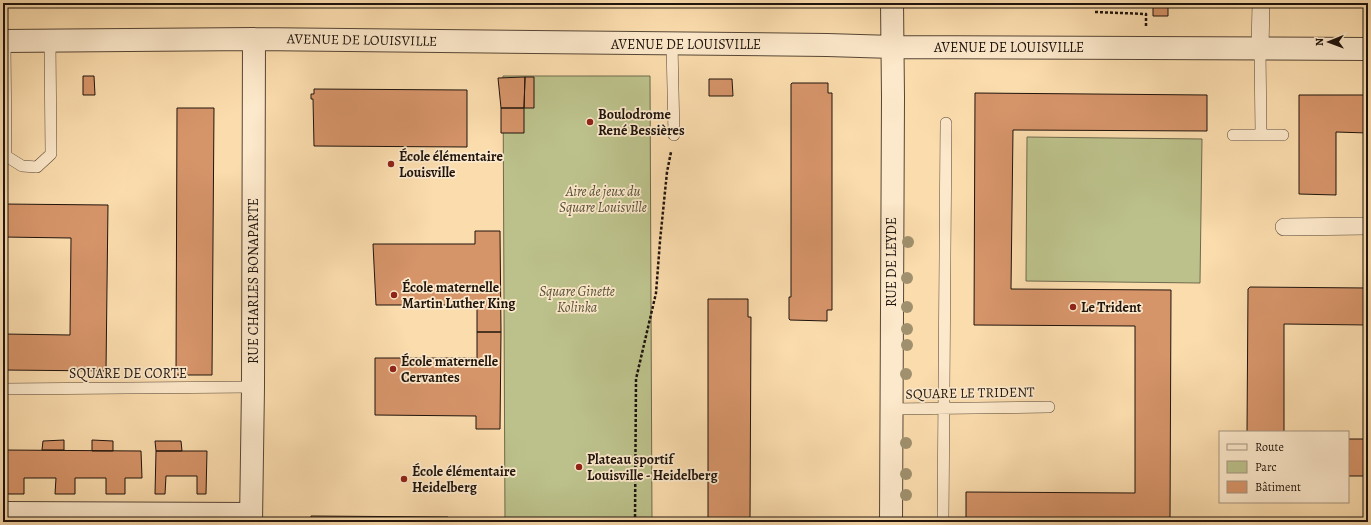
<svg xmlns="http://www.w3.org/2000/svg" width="1371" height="525" font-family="Alegreya,serif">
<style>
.green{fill:#bcc18b;stroke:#6e6a4c}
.building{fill:#d69469;stroke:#1f140d}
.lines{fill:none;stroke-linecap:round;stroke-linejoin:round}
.service-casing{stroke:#564635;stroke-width:12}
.pedestrian-casing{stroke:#564635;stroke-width:18}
.minor-casing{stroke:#564635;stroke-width:24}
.path{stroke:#1f140d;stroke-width:2.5;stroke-dasharray:3 2;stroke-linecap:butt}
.service{stroke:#fce8ca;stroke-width:11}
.pedestrian{stroke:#fce8ca;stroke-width:17}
.minor{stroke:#fce8ca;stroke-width:22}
.tree{fill:#a0906d}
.poi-dot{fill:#8f2418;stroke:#fce8ca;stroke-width:1.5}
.labels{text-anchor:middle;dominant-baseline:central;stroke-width:3.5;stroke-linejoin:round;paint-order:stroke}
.street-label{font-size:14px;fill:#1f140d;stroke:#fce8ca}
.poi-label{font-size:14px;font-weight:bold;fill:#1f140d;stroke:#fce8ca;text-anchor:start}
.park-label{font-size:14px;font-style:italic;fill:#565139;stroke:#fce8ca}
</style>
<rect width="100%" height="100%" fill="#fbdcad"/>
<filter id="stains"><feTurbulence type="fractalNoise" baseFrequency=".005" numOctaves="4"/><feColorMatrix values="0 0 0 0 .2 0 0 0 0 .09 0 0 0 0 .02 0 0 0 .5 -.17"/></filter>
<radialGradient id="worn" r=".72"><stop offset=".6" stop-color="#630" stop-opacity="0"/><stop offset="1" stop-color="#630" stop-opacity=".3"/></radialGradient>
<!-- green -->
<path class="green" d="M503 76H650L652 522H505Z
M1027 137 1202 139 1200 283 1026 281Z"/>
<!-- building -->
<path class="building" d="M1153 5H1168V16H1153Z
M83 76H94L95 95H83Z
M525 77H534V108H524Z
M525 77 524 108H501L498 78Z
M709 79H732L733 96H709Z
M792 83H828V93H832V310H827V321L790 320 789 319V297H791V84Z
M314 89 467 90V147L314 146 313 99H311V94H314Z
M975 93 1207 95V131L1013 130 1011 289 1171 290 1170 522H966V492L1135 493V326L974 325Z
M1299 95H1368V133L1336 132V195L1299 194Z
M177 108H214L212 375H176Z
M501 108H524V133H501Z
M3 204 108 205 106 371 3 370V334L70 335 71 238 3 237Z
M475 231H500L501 332H477V305H376L373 244H475Z
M1250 287 1368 288V325L1284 324V432H1247L1248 289Z
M708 299H748V317H751L750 522H708Z
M477 332H501L500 429H476V416L375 415V358H477Z
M1348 439H1368V476H1348Z
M64 440V450H42L43 441Z
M92 440 113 441V451H92Z
M155 441H181L182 451H156Z
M3 450 141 451 142 478H125V494H106V478H75V494H55L56 478H24V494H4Z
M156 451H207L206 494H197V476H166L165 494H155Z
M311 516 448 517V522H308V518H311Z"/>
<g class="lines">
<defs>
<path id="service" d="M5 41 6 156 22 166 37 167 51 154 50 40
M672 44 674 135
M1260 49 1261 134
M1233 135H1283
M3 389 253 387
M890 409 1049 407
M943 522 946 123"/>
<path id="pedestrian" d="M1260 49 1261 3
M1284 227 1368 226"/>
<path id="minor" d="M3 41 254 39 827 45 893 47 1368 49
M3 513 251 514
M251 522 253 387 254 39
M891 522 893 97 892 3"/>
</defs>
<!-- service casing -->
<use href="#service" class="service-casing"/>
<!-- pedestrian casing -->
<use href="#pedestrian" class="pedestrian-casing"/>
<!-- minor casing -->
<use href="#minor" class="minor-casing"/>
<!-- path -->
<path class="path" d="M1095 12 1146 14V27
M635 522 636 379 656 293 660 241 667 172 671 152"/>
<!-- service -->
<use href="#service" class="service"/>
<!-- pedestrian -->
<use href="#pedestrian" class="pedestrian"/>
<!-- minor -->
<use href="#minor" class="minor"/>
</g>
<!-- trees -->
<g class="tree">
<circle cx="908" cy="242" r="6"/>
<circle cx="907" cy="278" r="6"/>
<circle cx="907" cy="307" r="6"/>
<circle cx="907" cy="329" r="6"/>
<circle cx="907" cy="345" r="6"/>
<circle cx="906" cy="374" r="6"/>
<circle cx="906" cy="443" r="6"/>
<circle cx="906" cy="474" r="6"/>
<circle cx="906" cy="495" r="6"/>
</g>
<!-- markers -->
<g class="poi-dot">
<circle cx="590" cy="122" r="4"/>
<circle cx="391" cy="164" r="4"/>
<circle cx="394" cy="295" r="4"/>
<circle cx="1073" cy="307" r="4"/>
<circle cx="393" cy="369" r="4"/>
<circle cx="579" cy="467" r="4"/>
<circle cx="404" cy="479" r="4"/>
</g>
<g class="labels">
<!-- street labels -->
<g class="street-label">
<text transform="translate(362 40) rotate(1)">AVENUE DE LOUISVILLE</text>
<text x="686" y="44">AVENUE DE LOUISVILLE</text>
<text x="1009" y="47">AVENUE DE LOUISVILLE</text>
<text transform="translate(891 262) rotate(-90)">RUE DE LEYDE</text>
<text transform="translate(253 281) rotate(-90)">RUE CHARLES BONAPARTE</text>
<text x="128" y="373">SQUARE DE CORTE</text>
<text transform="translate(970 393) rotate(-1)">SQUARE LE TRIDENT</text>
</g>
<!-- poi labels -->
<g class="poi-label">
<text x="598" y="114">Boulodrome<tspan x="598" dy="16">René Bessières</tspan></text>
<text x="399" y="156">École élémentaire<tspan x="399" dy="16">Louisville</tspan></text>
<text x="402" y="287">École maternelle<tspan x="402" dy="16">Martin Luther King</tspan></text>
<text x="1081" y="307">Le Trident</text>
<text x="401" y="361">École maternelle<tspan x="401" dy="16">Cervantes</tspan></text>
<text x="587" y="459">Plateau sportif<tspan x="587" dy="16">Louisville - Heidelberg</tspan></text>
<text x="412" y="471">École élémentaire<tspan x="412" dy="16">Heidelberg</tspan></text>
</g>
<!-- park labels -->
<g class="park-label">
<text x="603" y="191">Aire de jeux du<tspan x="603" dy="16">Square Louisville</tspan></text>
<text x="577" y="291">Square Ginette<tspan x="577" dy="16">Kolinka</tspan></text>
</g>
</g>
<!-- margin -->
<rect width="1371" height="525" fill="none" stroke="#fbdcad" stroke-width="16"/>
<rect x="4" y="4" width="1363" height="517" fill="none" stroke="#1f140d" stroke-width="2"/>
<rect x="8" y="8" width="1355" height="509" fill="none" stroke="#1f140d"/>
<!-- legend -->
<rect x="1219" y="431" width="130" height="72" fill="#fce8ca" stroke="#a4937e"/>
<rect x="1227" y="444" width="20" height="6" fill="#fce8ca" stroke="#a4937e"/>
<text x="1255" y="451" font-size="12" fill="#1f140d">Route</text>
<rect x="1227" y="461" width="20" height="12" fill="#bcc18b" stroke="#a4937e"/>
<text x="1255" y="471" font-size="12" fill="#1f140d">Parc</text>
<rect x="1227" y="481" width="20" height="12" fill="#d69469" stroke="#a4937e"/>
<text x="1255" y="491" font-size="12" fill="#1f140d">Bâtiment</text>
<!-- north arrow -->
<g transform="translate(1329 42) rotate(269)" stroke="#fce8ca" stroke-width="3" paint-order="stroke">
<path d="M0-3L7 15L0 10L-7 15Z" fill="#1f140d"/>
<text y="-6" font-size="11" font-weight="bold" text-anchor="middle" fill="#1f140d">N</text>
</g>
<rect width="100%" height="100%" filter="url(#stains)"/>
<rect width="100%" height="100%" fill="url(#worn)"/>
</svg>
